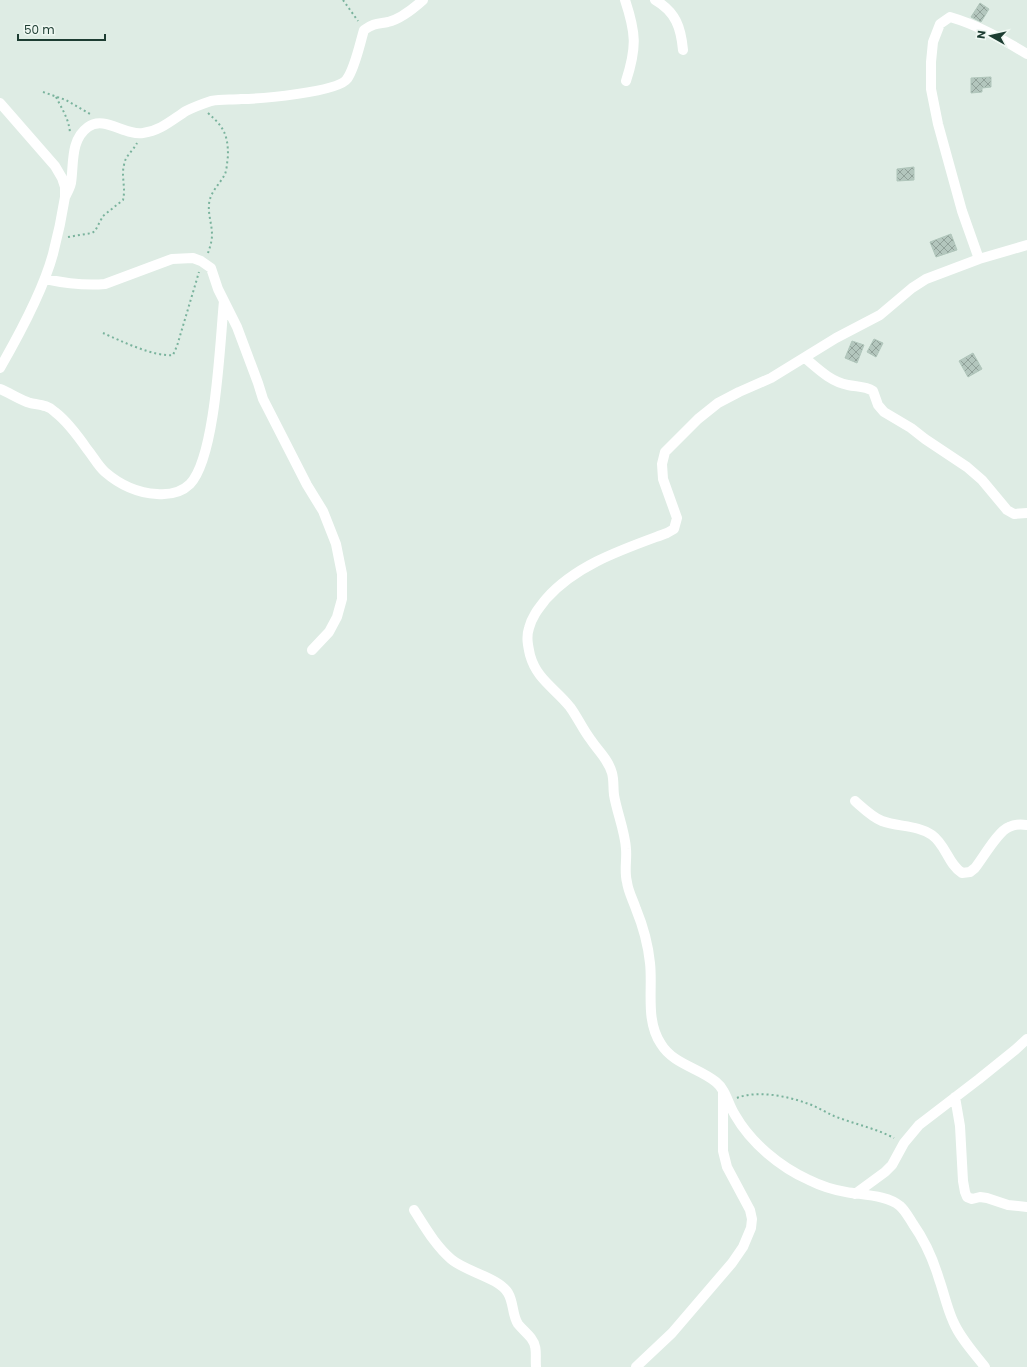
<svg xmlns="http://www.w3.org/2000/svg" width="1027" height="1367" font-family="Poppins,sans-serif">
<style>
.building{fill:url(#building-cross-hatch);stroke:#b0c6bb}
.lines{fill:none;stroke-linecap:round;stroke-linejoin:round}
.path{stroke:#7ab39d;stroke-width:2;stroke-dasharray:2 3;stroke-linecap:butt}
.minor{stroke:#fff;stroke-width:10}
</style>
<defs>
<pattern id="building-cross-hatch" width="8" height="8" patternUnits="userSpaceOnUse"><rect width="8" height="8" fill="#b3c6bd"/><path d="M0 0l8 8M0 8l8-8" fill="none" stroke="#91a29a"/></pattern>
</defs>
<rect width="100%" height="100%" fill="#deece4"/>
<!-- building -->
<path class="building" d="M980 3 989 9 981 22 971 17Z
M991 77V87L982 88V92L971 93V78Z
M914 167V180L897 181V169Z
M951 234 957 250 936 257 930 242Z
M874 339 883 343 876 357 867 352Z
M852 341 864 345 857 363 845 358Z
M973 353 982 369 968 377 959 361Z"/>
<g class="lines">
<!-- path -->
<path class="path" d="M343 0 358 21
M43 92 66 100 90 114
M56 97C62 109 69 119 70 133
M208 113C224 127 228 135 228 156 227 162 227 169 225 174 220 184 210 192 209 204 208 215 212 224 212 235 212 241 210 247 208 253
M68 237 92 233 95 231 103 216 123 200C126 188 121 176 124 165 125 156 133 151 137 143
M103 333C121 341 154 357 173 355L177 346 199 272
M737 1098C756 1090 787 1096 806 1103 816 1106 825 1112 834 1116 854 1124 875 1128 894 1138"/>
<!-- minor -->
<path class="minor" d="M625 0C636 33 637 47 626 81
M655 0C676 12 681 28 683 50
M0 103 55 166 62 178 65 187V197C62 216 58 235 53 254 43 291 19 335 0 368
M65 197C67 193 70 188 71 183 74 164 70 140 88 127 104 115 125 136 143 133 160 131 172 120 186 111 194 107 202 104 211 101 222 99 231 100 241 99 260 99 338 92 347 79 355 68 360 43 364 30 374 23 377 24 388 22 401 19 413 9 423 0
M979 259 962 211 938 124 931 89V62L933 42 940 24 950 17C978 25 1002 39 1027 54
M45 279C64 283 85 286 105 284L172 259 193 258 201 261 211 268 218 289 237 327 258 383 263 399 307 485 323 511 336 544 342 574V599L337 617 329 632 312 650
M805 358C818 369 831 382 848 385 857 387 865 386 873 391L878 405 884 412 911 428 925 439 967 467 982 480 1007 510 1014 514 1027 513
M0 389C10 393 20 400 30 403 40 405 48 405 55 412 68 422 78 436 87 449 93 456 98 466 105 472 120 485 138 493 157 494 170 495 181 493 190 484 216 457 220 340 224 301
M855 801C863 808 872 817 882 821 898 827 918 825 932 835 946 845 948 864 962 873L970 872 975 868C983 858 998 831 1009 827 1015 824 1021 824 1027 825
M955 1097 960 1126 963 1181 965 1192 967 1197 972 1199 980 1197 987 1198 1008 1205 1027 1207
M855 1194 885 1172 892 1165 904 1143 919 1125 979 1079 1015 1050 1027 1039
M414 1210C425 1227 435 1245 451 1259 466 1272 498 1277 508 1293 514 1303 512 1315 518 1324 522 1329 527 1333 531 1338 538 1347 535 1356 536 1367
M636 1367 672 1333 732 1263 743 1247 751 1228 752 1219 750 1210 727 1167 723 1151V1092
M985 1367C974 1353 960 1338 953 1321 947 1308 944 1293 939 1279 933 1259 925 1241 913 1224 909 1218 905 1210 900 1206 888 1195 862 1195 846 1192 834 1190 821 1186 809 1180 780 1167 751 1143 735 1115 728 1104 726 1090 716 1082 699 1068 673 1064 661 1044 645 1020 653 989 650 963 648 944 643 926 636 909 633 900 628 891 627 882 624 871 627 860 626 849 625 831 617 813 614 795 613 787 614 780 612 773 608 759 599 752 591 740 583 730 578 718 570 707 555 688 537 680 530 655 528 646 526 637 529 628 532 616 539 608 546 599 577 564 624 549 667 533L674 529 677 518 663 479 662 464 665 452 698 419 718 403 739 392 771 378 836 338 880 315 912 288 926 279 979 259 1027 245"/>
</g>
<!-- north arrow -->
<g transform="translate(991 36) rotate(278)" stroke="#eff8f2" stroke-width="3" paint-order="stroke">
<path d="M0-3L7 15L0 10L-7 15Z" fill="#1d3d32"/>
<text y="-6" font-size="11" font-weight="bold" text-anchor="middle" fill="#1d3d32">N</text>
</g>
<!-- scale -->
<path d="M18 34v6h87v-6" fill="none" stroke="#1d3d32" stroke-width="2"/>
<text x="24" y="34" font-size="12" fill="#1d3d32" stroke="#eff8f2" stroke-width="3" paint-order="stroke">50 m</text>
</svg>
